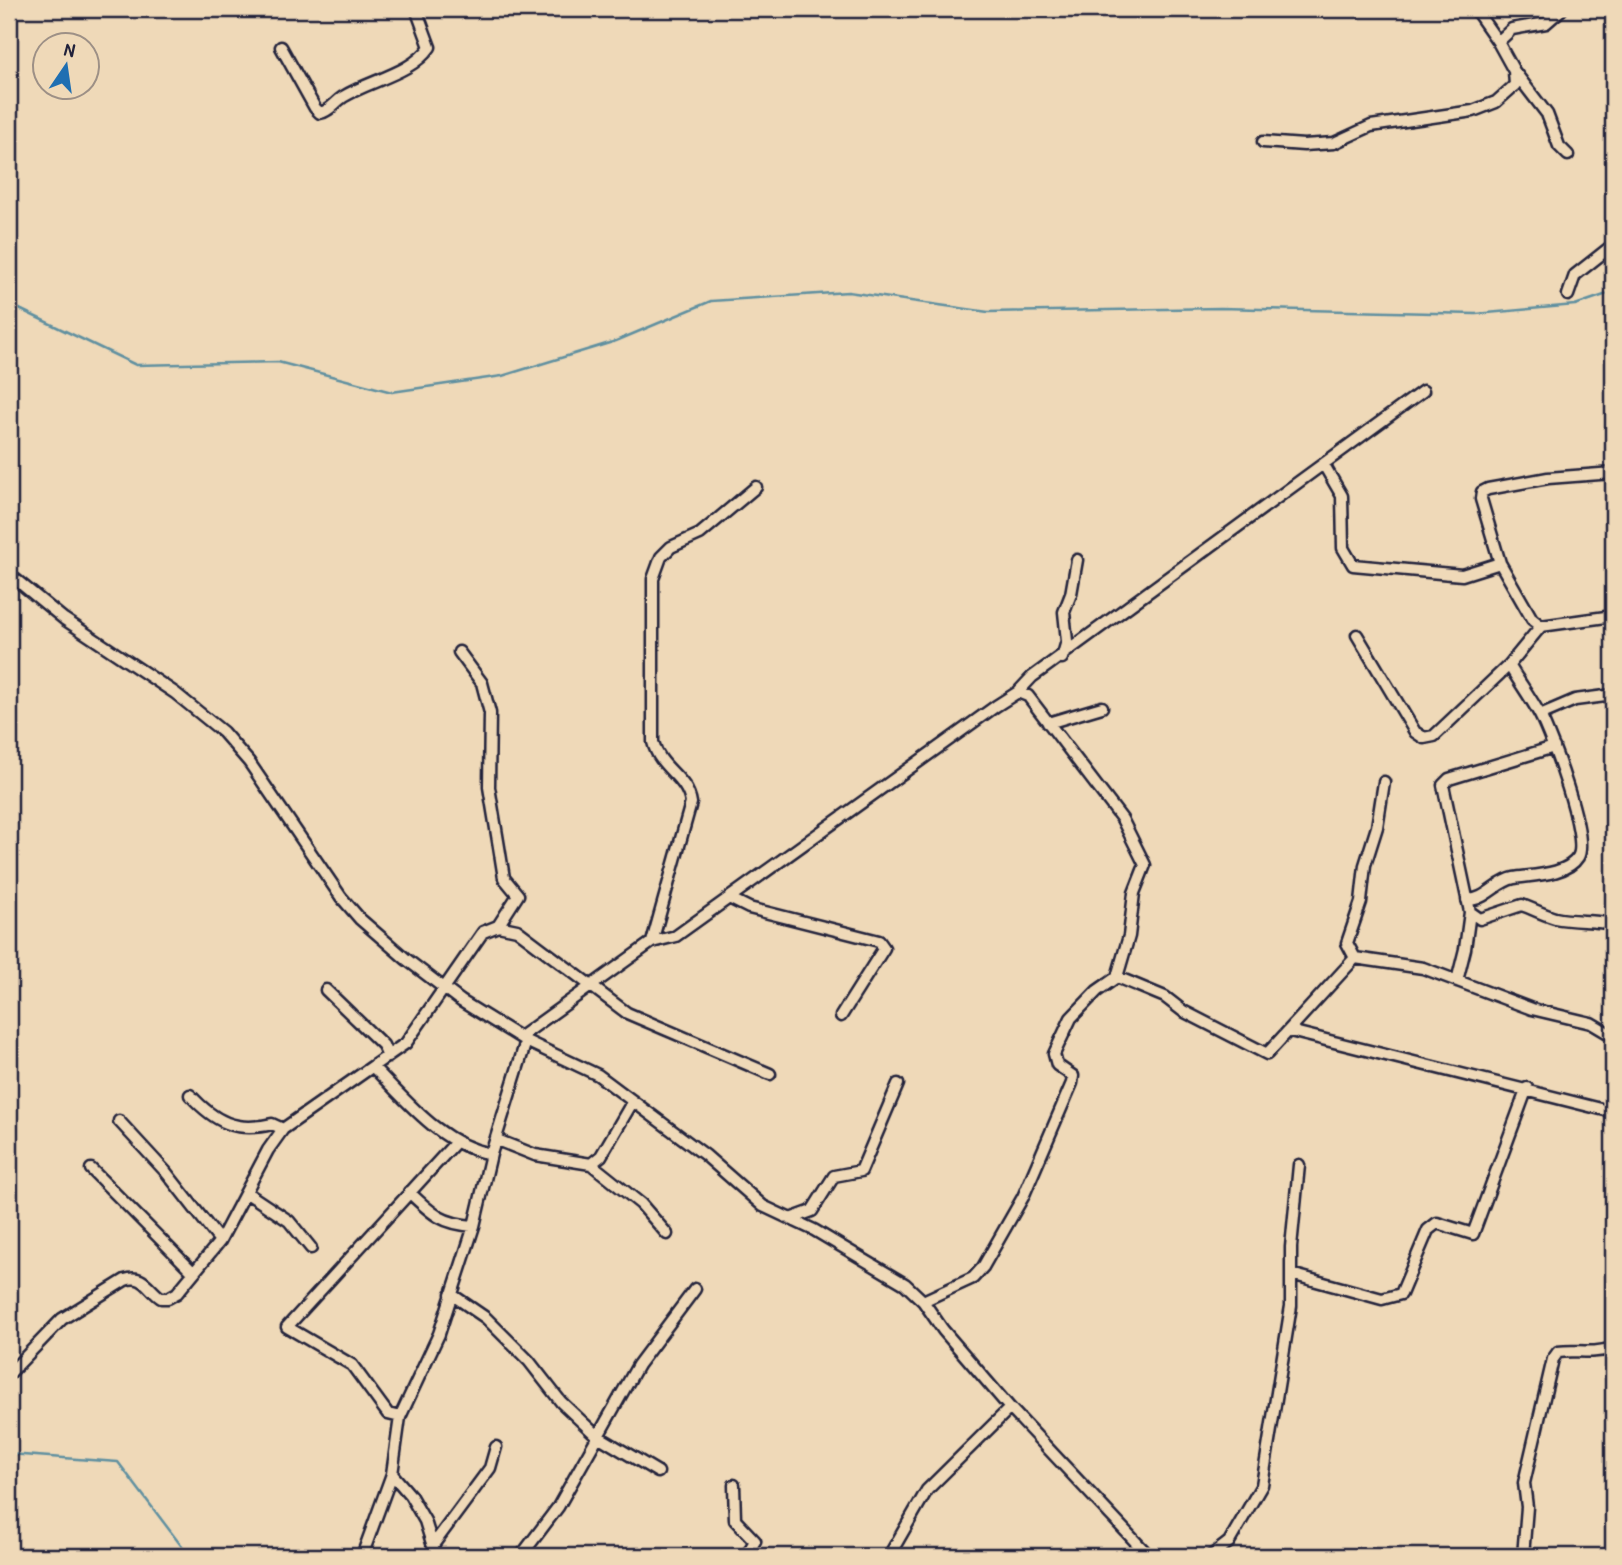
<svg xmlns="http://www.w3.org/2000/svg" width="1622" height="1565" font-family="'Patrick Hand',sans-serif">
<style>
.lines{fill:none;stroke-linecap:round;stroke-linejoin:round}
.stream{stroke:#6090a0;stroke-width:2.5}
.street-casing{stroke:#22223b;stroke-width:15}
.street{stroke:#efd9b8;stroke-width:10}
</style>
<rect width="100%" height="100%" fill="#efd9b8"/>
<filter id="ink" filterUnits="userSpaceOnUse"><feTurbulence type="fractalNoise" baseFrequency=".0143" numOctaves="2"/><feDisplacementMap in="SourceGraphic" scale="14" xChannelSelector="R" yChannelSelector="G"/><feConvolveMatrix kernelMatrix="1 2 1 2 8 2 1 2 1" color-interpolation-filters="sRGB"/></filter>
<g filter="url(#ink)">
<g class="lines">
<!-- stream -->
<path class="stream" d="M9 304 136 365 278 362 392 392 502 376 616 341 711 301 848 292 988 312 1221 308 1476 314 1575 305 1613 292
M9 1454 118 1462 189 1556"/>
<defs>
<path id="street" d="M1475 9 1498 42 1512 29 1546 23 1562 9
M281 47 315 108 320 113C330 111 334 103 343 97 370 80 411 74 430 47L416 9
M1514 71 1547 114 1559 146 1568 155
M1263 142 1304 145 1334 143 1371 126 1473 111 1496 102 1515 85 1514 71 1498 42
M1568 295 1575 275 1613 245
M1324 465 1342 496 1343 548 1353 565 1462 575 1500 563
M9 574 64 619 175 693 223 732 249 762 341 897 360 919 406 959 461 1001 526 1041 598 1075 705 1155 763 1206 814 1230 905 1284 923 1301 943 1330 1010 1408 1149 1556
M1541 626 1532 619 1500 563 1481 499 1482 492 1488 489 1548 478 1613 473
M1357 635 1415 732 1424 738 1434 736 1509 665 1541 626 1613 616
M459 652 482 683 490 713 489 787 499 847 504 878 518 895 498 926
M1062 658 1067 641 1064 612 1071 594 1077 560
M1018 692 1032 677 1423 391
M1540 715 1575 700 1613 695
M1048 723 1102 707
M1554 747 1449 779 1443 785 1470 912 1480 919 1522 905C1533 909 1544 915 1555 918 1574 922 1593 920 1613 924
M729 898 749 908 879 941 884 948 841 1016
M1467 900C1485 901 1497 881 1514 878 1533 875 1567 875 1578 857 1590 839 1551 736 1540 715 1531 698 1519 682 1509 665
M652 942 691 803C687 776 660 770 653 742V579L661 557 671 547 700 534 756 487
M1355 958 1423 968 1532 1009 1591 1023 1613 1036
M1355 958 1347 943 1361 902 1365 865 1377 827 1384 782
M1117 977 1165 997 1183 1011 1267 1054 1355 958
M1457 981 1465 949 1470 912
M326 990 383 1045 388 1057
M1290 1031 1613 1112
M520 1037 652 942 676 936 996 706 1018 692 1028 696 1122 819 1145 865 1134 893 1129 936 1117 977 1097 991 1071 1018 1054 1054 1057 1065 1073 1076 1072 1083 1023 1197 983 1267 973 1278 923 1301
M373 1067C407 1101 441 1145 491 1154
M190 1095C215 1122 236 1133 272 1124L283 1129
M119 1121 166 1172 220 1241
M497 1140 535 1155 591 1164 601 1156 633 1101
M591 1164 641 1204 667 1234
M91 1169 193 1272
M409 1192C432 1214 442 1224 474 1226
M247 1193 289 1221 311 1248
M790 1219 812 1211 834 1176 861 1171 898 1084
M1291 1274 1382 1299 1401 1294 1428 1230 1437 1223 1473 1234 1527 1088
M451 1294 486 1318 529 1361 561 1402 596 1435 658 1472
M9 1374 62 1319 125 1280C144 1274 147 1288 161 1298H168L177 1293 220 1241 268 1150 283 1129 406 1043 483 932 498 926 517 930 627 1013 770 1074
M400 1417 388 1414 352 1365 287 1327 456 1142
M734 1485 735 1520 755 1541 746 1556
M433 1545 490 1468 496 1447
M362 1556 392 1474
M436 1556 425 1521 410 1495 392 1474 400 1417 439 1334 474 1226 491 1154 526 1041
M521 1556 558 1507 638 1365 695 1289
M889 1556 927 1490 1010 1408
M1211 1556 1229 1542 1262 1485 1291 1306V1247L1299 1165
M1523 1556 1527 1507 1524 1483 1553 1359 1558 1352C1578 1349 1589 1355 1613 1348"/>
</defs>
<!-- street casing -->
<use href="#street" class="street-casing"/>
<!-- street -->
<use href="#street" class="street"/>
</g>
</g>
<!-- margin -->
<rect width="1622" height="1565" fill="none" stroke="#efd9b8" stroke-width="35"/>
<rect x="18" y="18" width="1587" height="1530" fill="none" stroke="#22223b" stroke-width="2.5" filter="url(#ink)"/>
<!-- north arrow -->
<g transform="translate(66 66) rotate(13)"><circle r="33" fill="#efd9b8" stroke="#9d9086" stroke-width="2"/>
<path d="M0-5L12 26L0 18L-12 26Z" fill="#1f6fb2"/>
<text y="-10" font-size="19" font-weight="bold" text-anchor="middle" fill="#22223b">N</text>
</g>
</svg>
